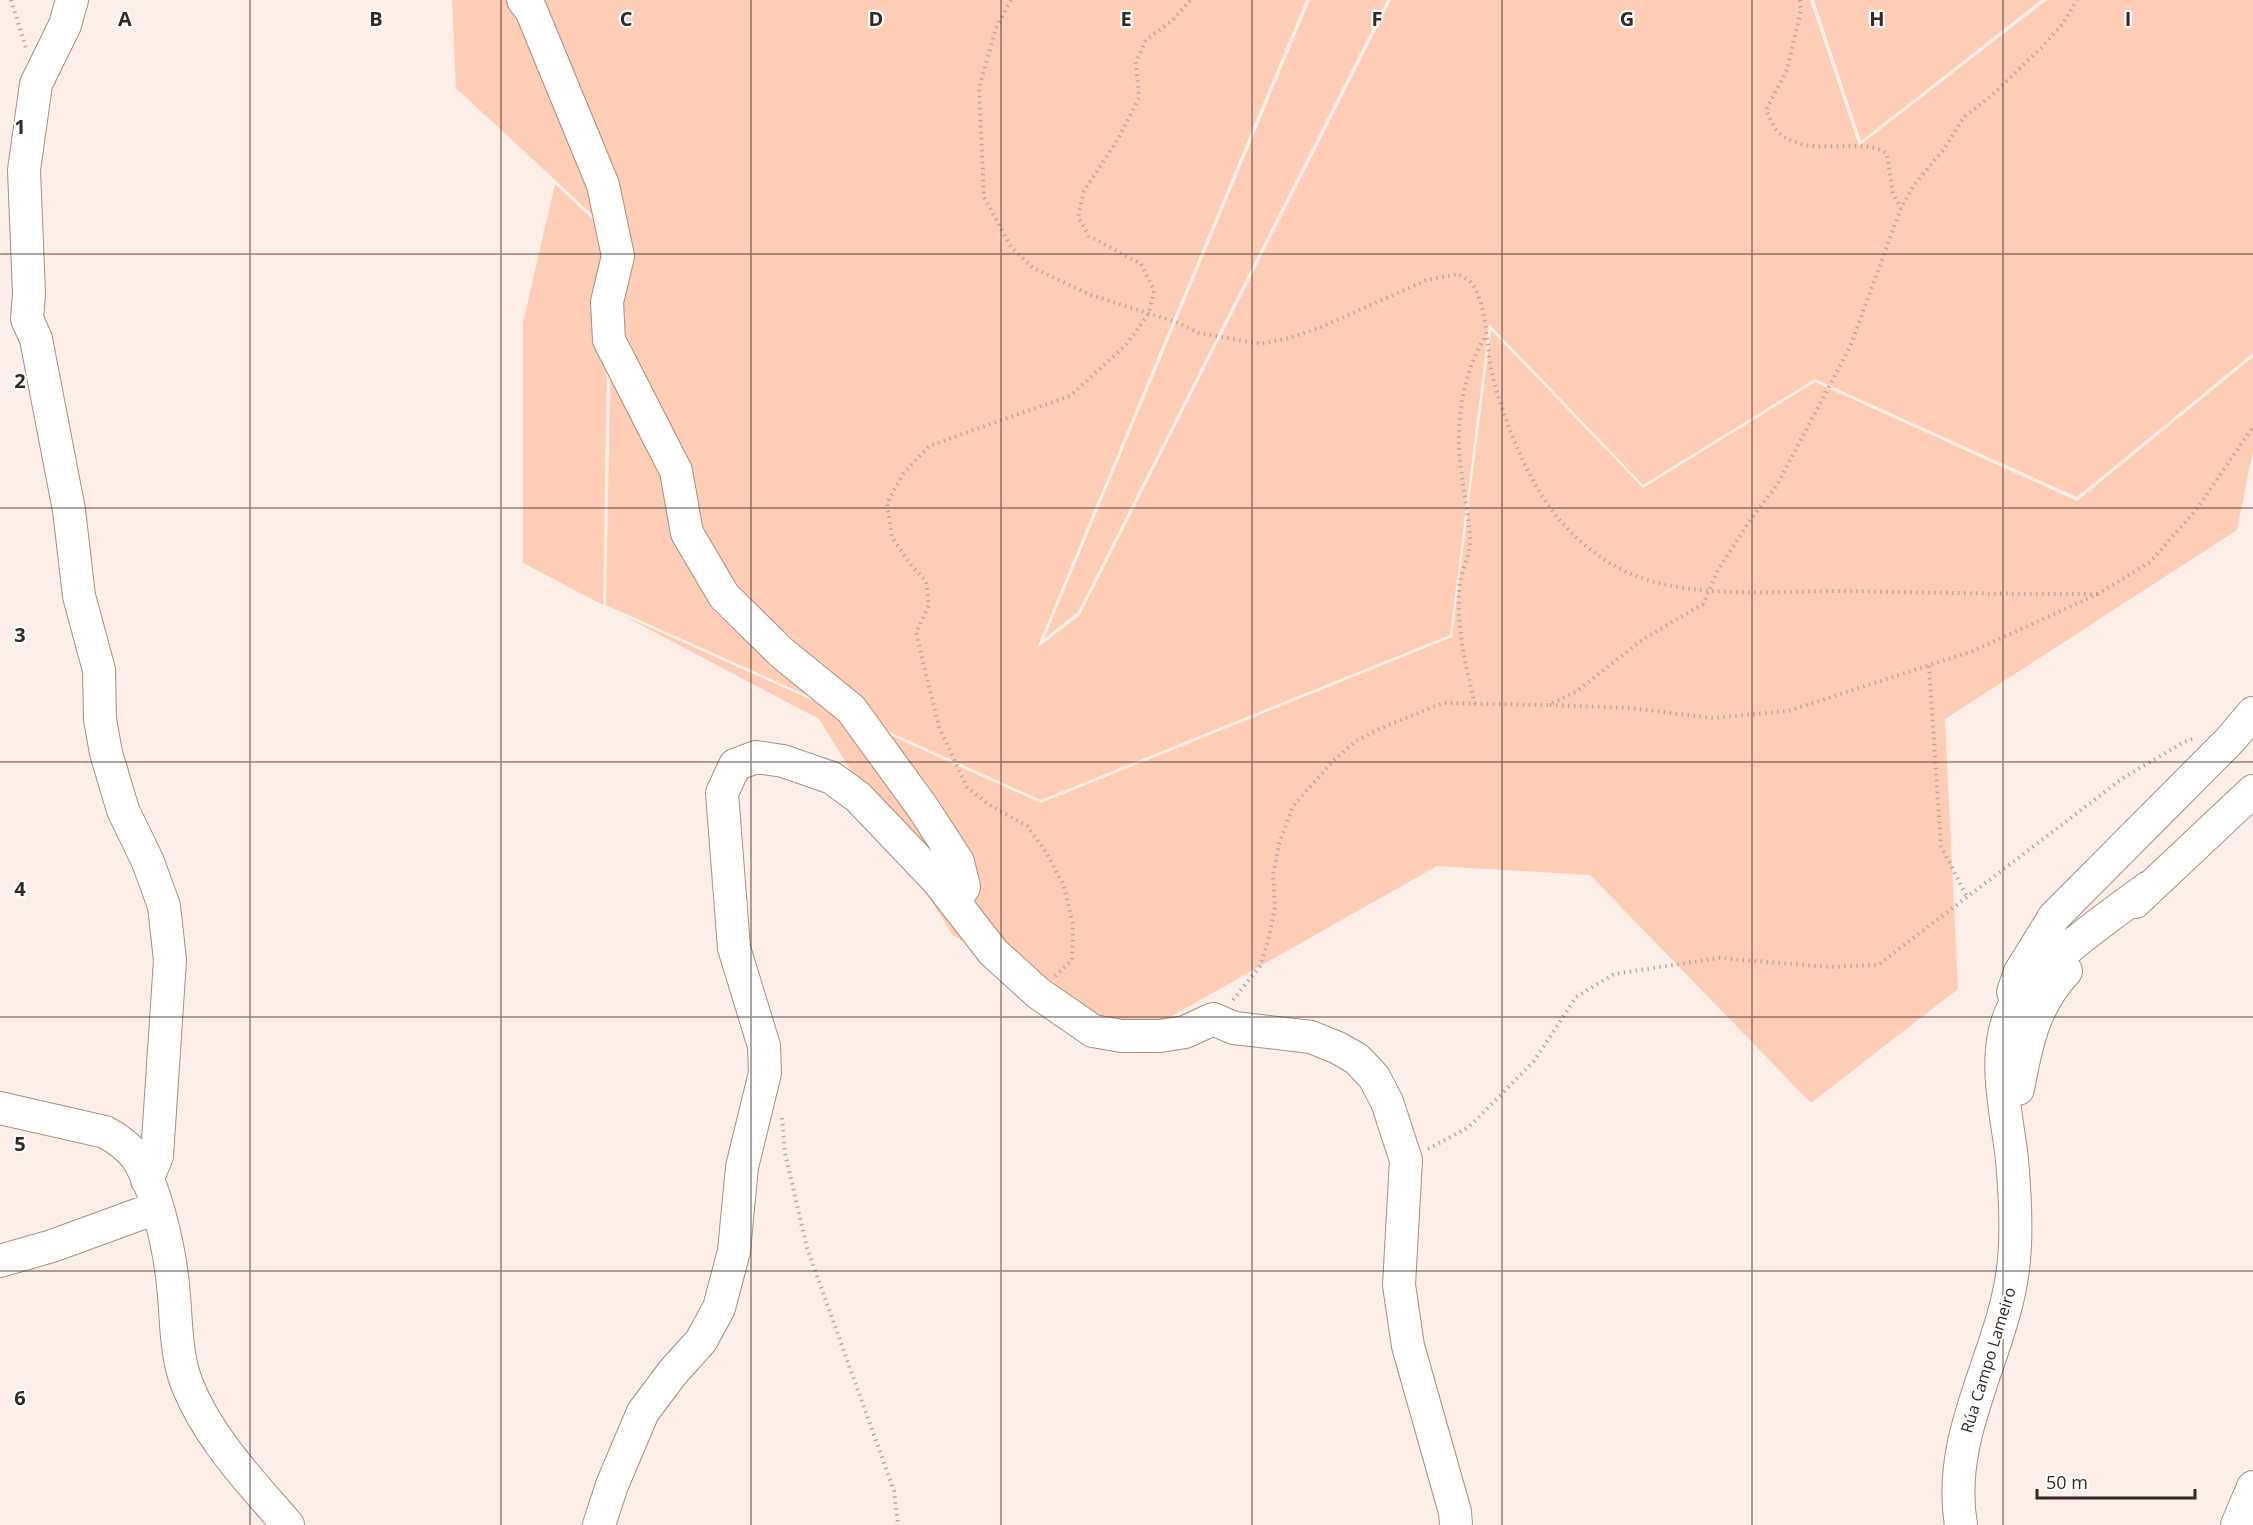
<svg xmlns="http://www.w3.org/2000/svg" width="2253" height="1525" font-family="'Open Sans',sans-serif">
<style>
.green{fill:#fdcdb5}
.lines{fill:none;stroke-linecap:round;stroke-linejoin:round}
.minor-casing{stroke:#ac8c7c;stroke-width:34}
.path{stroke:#b5a8a1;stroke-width:4;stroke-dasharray:1.5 4.5;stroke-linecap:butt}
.minor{stroke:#fff;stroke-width:32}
.grid{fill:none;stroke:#342821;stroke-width:1.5;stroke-opacity:0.55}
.labels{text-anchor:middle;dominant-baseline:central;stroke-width:4.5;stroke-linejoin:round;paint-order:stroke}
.street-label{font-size:16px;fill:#342821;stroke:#fff}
.grid-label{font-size:20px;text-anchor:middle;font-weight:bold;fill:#342821;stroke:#fff;stroke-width:4.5;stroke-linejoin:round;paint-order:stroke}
</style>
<rect width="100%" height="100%" fill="#fdefe8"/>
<!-- green -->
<path class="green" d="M452 0H1306L1037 648 1080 615 1391 0H1810L1859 146 2047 0H2253V353L2077 497 1815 379 1643 485 1489 324 1450 635 1041 800 606 605 613 234 456 88Z
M1310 0H1387L1078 612 1044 639Z
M1814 0H2041L1861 141Z
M555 184 609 235 603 605 523 563V323Z
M1491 330 1643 488 1815 382 2077 501 2253 357V450L2237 530 1945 719 1958 989 1811 1103 1590 875 1437 866 1117 1047 952 934 819 719 622 615 1041 803 1452 637Z"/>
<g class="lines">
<defs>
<path id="minor" d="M72 0 65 25 36 84 24 170 29 294 27 319 36 339 69 510 79 596 99 670 100 719 106 753 123 810 148 862 164 906 170 960 157 1156 147 1180
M523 0 531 10 603 185 618 256 607 302 609 340 676 471 687 533 724 596 782 653 851 709 923 808 958 862 964 887 954 902
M2135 902 2253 791
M2013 992 2020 972 2054 917 2230 740 2253 713
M2018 1089C2026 1045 2034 1005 2066 971
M0 1108 105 1132C118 1139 128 1146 137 1158 155 1186 168 1243 172 1276 177 1312 174 1351 187 1384 208 1438 251 1482 288 1525
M0 1261 52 1246 156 1208
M599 1525 612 1485 643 1412 673 1372 701 1341 719 1308 734 1251 742 1167 765 1073 764 1046 734 948 722 793 735 765 756 757 783 761 832 778 858 797 938 881 993 952 1038 993 1093 1031 1122 1036H1160L1185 1032 1213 1019 1234 1028 1311 1037 1338 1048 1357 1059 1374 1077 1387 1102 1406 1160 1399 1285 1408 1346 1455 1512 1456 1525
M1961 1525C1945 1430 2006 1351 2014 1260 2017 1227 2015 1193 2012 1160 2007 1112 1990 1054 2013 1008 2033 969 2112 914 2149 887
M2237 1525 2253 1487"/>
</defs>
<!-- minor casing -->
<use href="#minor" class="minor-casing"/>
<!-- path -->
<path class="path" d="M11 0 26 48
M1011 0 996 28 979 88 984 197 1011 247 1033 268 1091 295 1176 322 1199 333 1261 344 1289 338 1321 327 1427 280 1458 274C1463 277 1470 280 1473 285 1488 310 1486 345 1492 373 1497 395 1505 417 1513 438 1534 489 1559 531 1608 562 1673 604 1778 590 1852 591 1934 593 2016 594 2098 594
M1800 0 1801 10 1787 70 1766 110C1770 117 1774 129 1780 134 1814 160 1860 134 1887 154L1893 194 1901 208
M1929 666 1941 846 1967 897
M1475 704C1466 667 1457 629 1459 591 1459 574 1470 558 1470 541 1469 509 1460 478 1459 446 1458 410 1466 365 1486 336
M1550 705 1630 708 1713 718 1788 711 1973 651 2098 594 2150 562 2196 510 2253 427
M1055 976 1072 960 1073 925 1064 886 1046 852 1027 826 988 804 967 787 939 727 916 633 929 605 926 581 910 564 892 537 887 503 903 474 929 446 1070 396 1126 345 1149 313 1154 290 1141 264 1089 236 1078 217 1084 191 1118 139 1139 98 1136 62 1146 40 1173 20 1190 0
M1233 1000 1260 966 1268 941 1275 908 1273 876 1279 844 1293 806 1334 760 1356 741 1381 728 1443 703 1549 705 1577 691 1642 640 1703 604 1718 570 1751 519 1777 485 1850 347 1901 208 1914 185 1944 149 1964 117 1992 95 2043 46 2064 22 2077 0
M782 1118 785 1153 807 1248 894 1491 898 1525
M1428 1149 1469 1127 1534 1061 1576 997 1614 974 1719 958 1830 967 1878 965 2123 778 2184 742 2195 738"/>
<!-- minor -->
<use href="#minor" class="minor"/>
</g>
<!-- grid -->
<path class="grid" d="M250 0V1525M501 0V1525M751 0V1525M1001 0V1525M1252 0V1525M1502 0V1525M1752 0V1525M2003 0V1525M0 254H2253M0 508H2253M0 762H2253M0 1017H2253M0 1271H2253"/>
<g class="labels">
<!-- street labels -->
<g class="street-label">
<text transform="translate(1988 1360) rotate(-73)">Rúa Campo Lameiro</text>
</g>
</g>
<g class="grid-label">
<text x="125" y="26">A</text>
<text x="376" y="26">B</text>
<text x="626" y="26">C</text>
<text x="876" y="26">D</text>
<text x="1126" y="26">E</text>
<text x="1377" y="26">F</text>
<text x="1627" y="26">G</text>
<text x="1877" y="26">H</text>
<text x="2128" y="26">I</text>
<text x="20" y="134">1</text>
<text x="20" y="388">2</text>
<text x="20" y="642">3</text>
<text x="20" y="896">4</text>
<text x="20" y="1151">5</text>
<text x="20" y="1405">6</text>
</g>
<!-- scale -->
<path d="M2037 1489v9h158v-9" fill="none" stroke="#342821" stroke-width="3"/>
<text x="2046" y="1489" font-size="18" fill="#342821" stroke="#ffffff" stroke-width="4.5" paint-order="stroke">50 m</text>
</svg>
